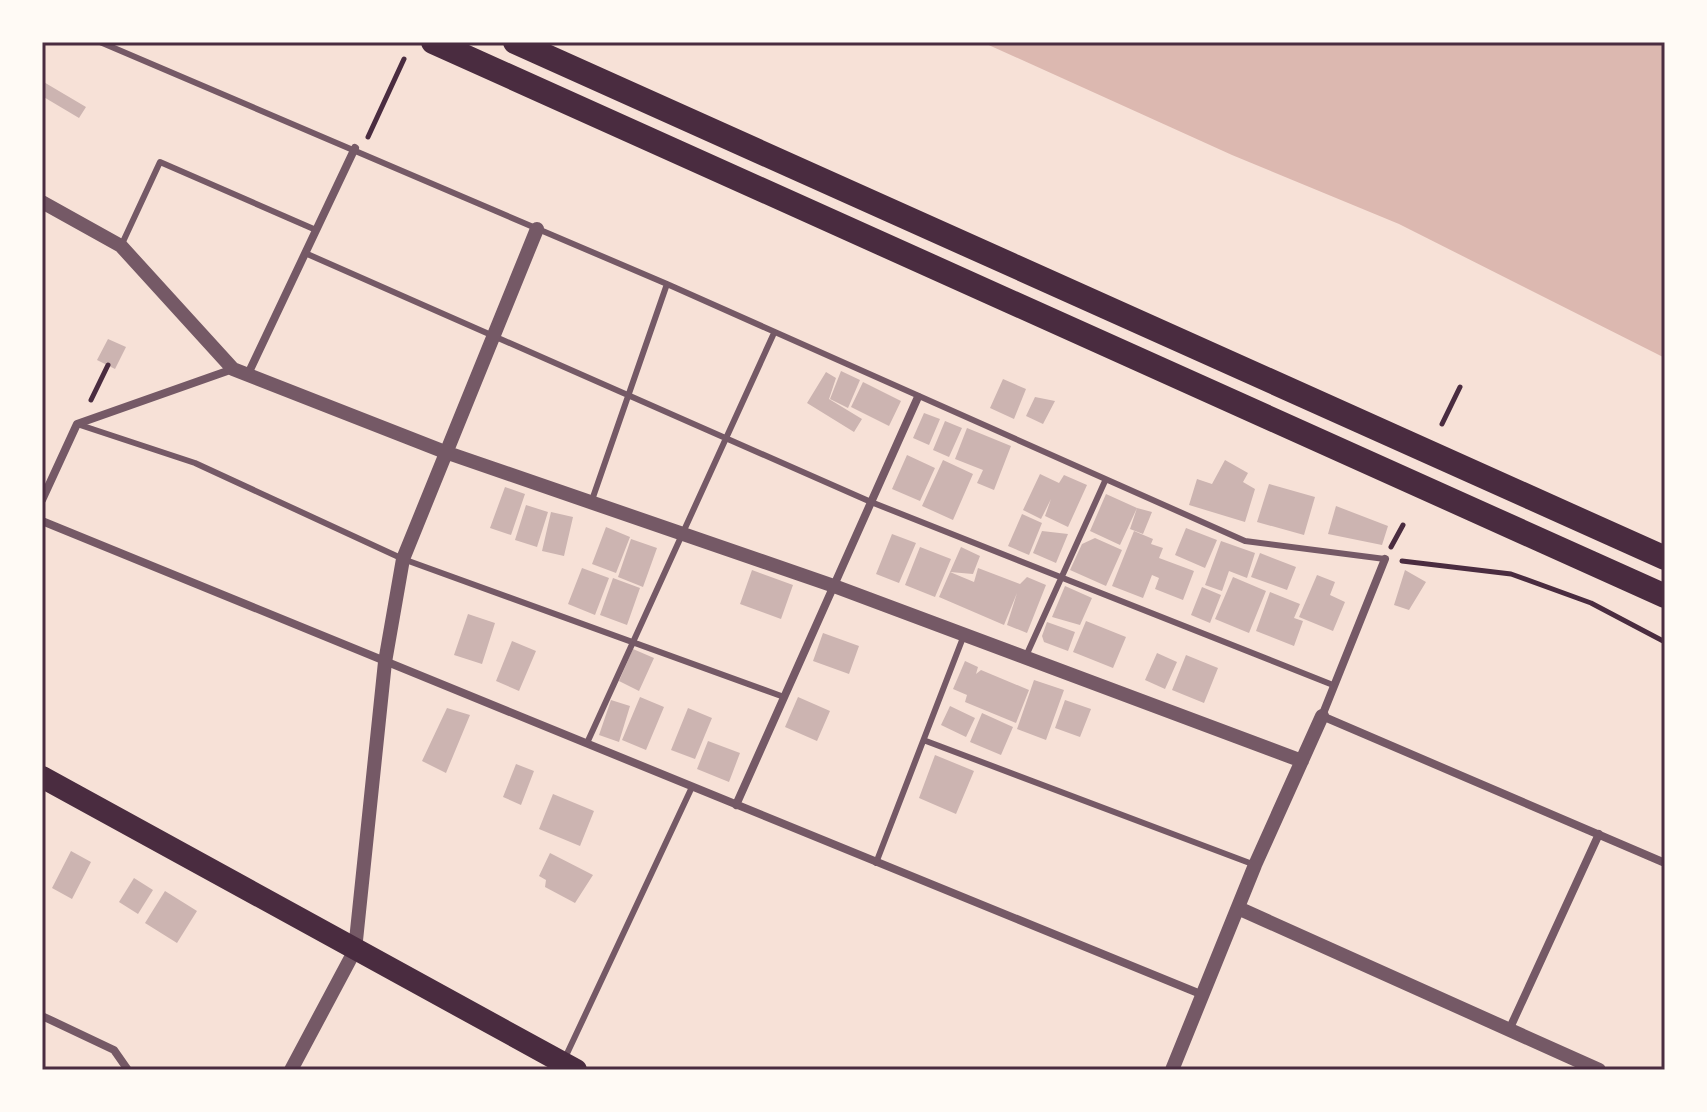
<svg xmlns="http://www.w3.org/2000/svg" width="1707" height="1112" font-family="Arial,sans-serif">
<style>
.water{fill:#dcb8b0}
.building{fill:#ccb4b1}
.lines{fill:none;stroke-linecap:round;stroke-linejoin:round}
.path{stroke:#4a2c40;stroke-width:5}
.service{stroke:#755966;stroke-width:6}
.minor{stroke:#755966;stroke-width:8}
.tertiary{stroke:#755966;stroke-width:14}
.trunk{stroke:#4a2c40;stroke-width:22}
.motorway{stroke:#4a2c40;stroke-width:24}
.neatline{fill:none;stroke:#4a2c40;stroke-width:3}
</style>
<rect width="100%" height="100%" fill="#f7e1d7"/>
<!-- water -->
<path class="water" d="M982 42H1665V358L1399 224 1232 155Z"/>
<!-- building -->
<path class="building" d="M42 81 86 107 79 118 42 96Z
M108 339 126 347 115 369 97 360Z
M841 371 860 380 848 408 830 399Z
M826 372 836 378 829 399 862 419 854 432 807 403Z
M1003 379 1026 389 1014 419 990 408Z
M863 382 901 401 889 426 851 407Z
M1035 397 1055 401 1043 424 1026 416Z
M924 413 940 419 929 445 913 438Z
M945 421 962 428 949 457 933 450Z
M967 428 1011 446 994 490 977 483 983 470 955 459Z
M907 455 935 468 920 501 892 489Z
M943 460 973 474 953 520 922 506Z
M1225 460 1248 473 1243 482 1255 489 1245 522 1189 505 1197 479 1212 484Z
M1040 474 1059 483 1064 475 1087 485 1068 527 1045 516 1051 499 1041 519 1023 510Z
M1269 484 1315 497 1304 535 1257 522Z
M505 487 525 494 511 535 490 528Z
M1106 494 1137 508 1120 545 1090 531Z
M526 505 548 512 537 547 515 540Z
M1336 506 1388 526 1382 545 1328 534Z
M1137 508 1152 512 1143 534 1130 529Z
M551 512 573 517 564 556 542 551Z
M1022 514 1042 523 1029 555 1008 546Z
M606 527 630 537 616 573 592 564Z
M1186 528 1217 540 1205 568 1175 555Z
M1042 531 1068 534 1056 563 1033 553Z
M1134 531 1153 539 1151 544 1163 548 1159 558 1194 571 1183 600 1155 589 1159 578 1152 575 1143 598 1112 586Z
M892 534 916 543 899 583 876 574Z
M1095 538 1122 550 1106 586 1070 570 1082 544Z
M631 539 657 548 643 587 618 577Z
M1221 541 1255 553 1247 578 1229 571 1222 591 1205 585Z
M920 547 951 559 935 597 905 585Z
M961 547 980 556 973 574 950 572Z
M1260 553 1296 567 1287 590 1251 577Z
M582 568 609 578 595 615 568 604Z
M978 568 1020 584 1027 577 1046 585 1027 633 1007 625 1017 593 1004 625 939 597 950 572 974 582Z
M752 570 793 585 781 619 740 604Z
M1405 570 1426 582 1409 610 1394 605Z
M1317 575 1335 582 1330 595 1345 602 1333 631 1299 617Z
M1233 577 1266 591 1249 633 1215 619Z
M613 578 640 588 627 625 600 615Z
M1065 586 1092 598 1080 625 1052 617Z
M1202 587 1221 595 1210 623 1191 615Z
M1270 592 1300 604 1294 618 1303 621 1294 646 1256 631Z
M468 614 495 623 482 664 454 655Z
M1086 621 1126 637 1113 668 1073 652Z
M1047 622 1075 632 1068 651 1044 642 1042 636Z
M823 633 859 646 849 674 813 661Z
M512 641 536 651 519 691 496 681Z
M633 649 654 658 639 691 619 681Z
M1157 653 1177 662 1165 689 1145 680Z
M1186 655 1218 668 1204 703 1172 690Z
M965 661 978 667 976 674 981 670 1029 690 1016 723 965 702 967 695 953 689Z
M1034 680 1064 690 1046 740 1017 729Z
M640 697 664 707 646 750 622 740Z
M798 697 830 711 817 741 785 727Z
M611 700 630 706 619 742 599 735Z
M1065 700 1091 709 1080 737 1055 728Z
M950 706 975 718 966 737 941 725Z
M447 708 470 715 446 773 422 761Z
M688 708 712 718 695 759 671 750Z
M982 713 1013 727 1001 755 970 742Z
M708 741 740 753 729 782 697 769Z
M935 755 974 771 956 814 919 798Z
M516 764 534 771 521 805 503 797Z
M553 794 594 811 580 846 539 829Z
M71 851 91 862 72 899 52 888Z
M550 853 593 875 575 903 545 887 546 880 539 876Z
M134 878 153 890 138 914 119 902Z
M165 891 197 911 177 943 145 923Z"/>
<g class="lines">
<!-- path -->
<path class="path" d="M368 137 404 59
M91 400 108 365
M1442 424 1460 387
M1391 547 1403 525
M1402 561 1511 574 1591 603 1665 642"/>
<!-- service -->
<path class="service" d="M100 42 667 284 1245 541 1385 559
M121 246 160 162 316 230
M305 253 871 502 1333 685
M77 424 195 463 403 559 784 697
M592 500 667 284
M1026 656 1105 481
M926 741 1255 865
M587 743 774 333
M876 863 964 635
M564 1060 692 787"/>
<!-- minor -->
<path class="minor" d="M248 374 355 148
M42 500 77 424 233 369
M42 521 1203 995
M1385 559 1322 716 1665 863
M736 805 918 397
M42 1016 114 1050 128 1070
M1509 1030 1599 834"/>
<!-- tertiary -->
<path class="tertiary" d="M42 202 121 246 233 369 445 452 834 586 1302 761
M1238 908 1599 1070
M291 1070 355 950 385 662 403 559 537 229
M1172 1070 1255 865 1322 716"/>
<!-- trunk -->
<path class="trunk" d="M42 777 576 1070"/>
<!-- motorway -->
<path class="motorway" d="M433 42 1665 596
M515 42 1665 558"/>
</g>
<!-- border -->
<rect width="1707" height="1112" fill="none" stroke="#fffaf5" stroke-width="88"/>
<rect x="44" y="44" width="1619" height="1024" class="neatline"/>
</svg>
